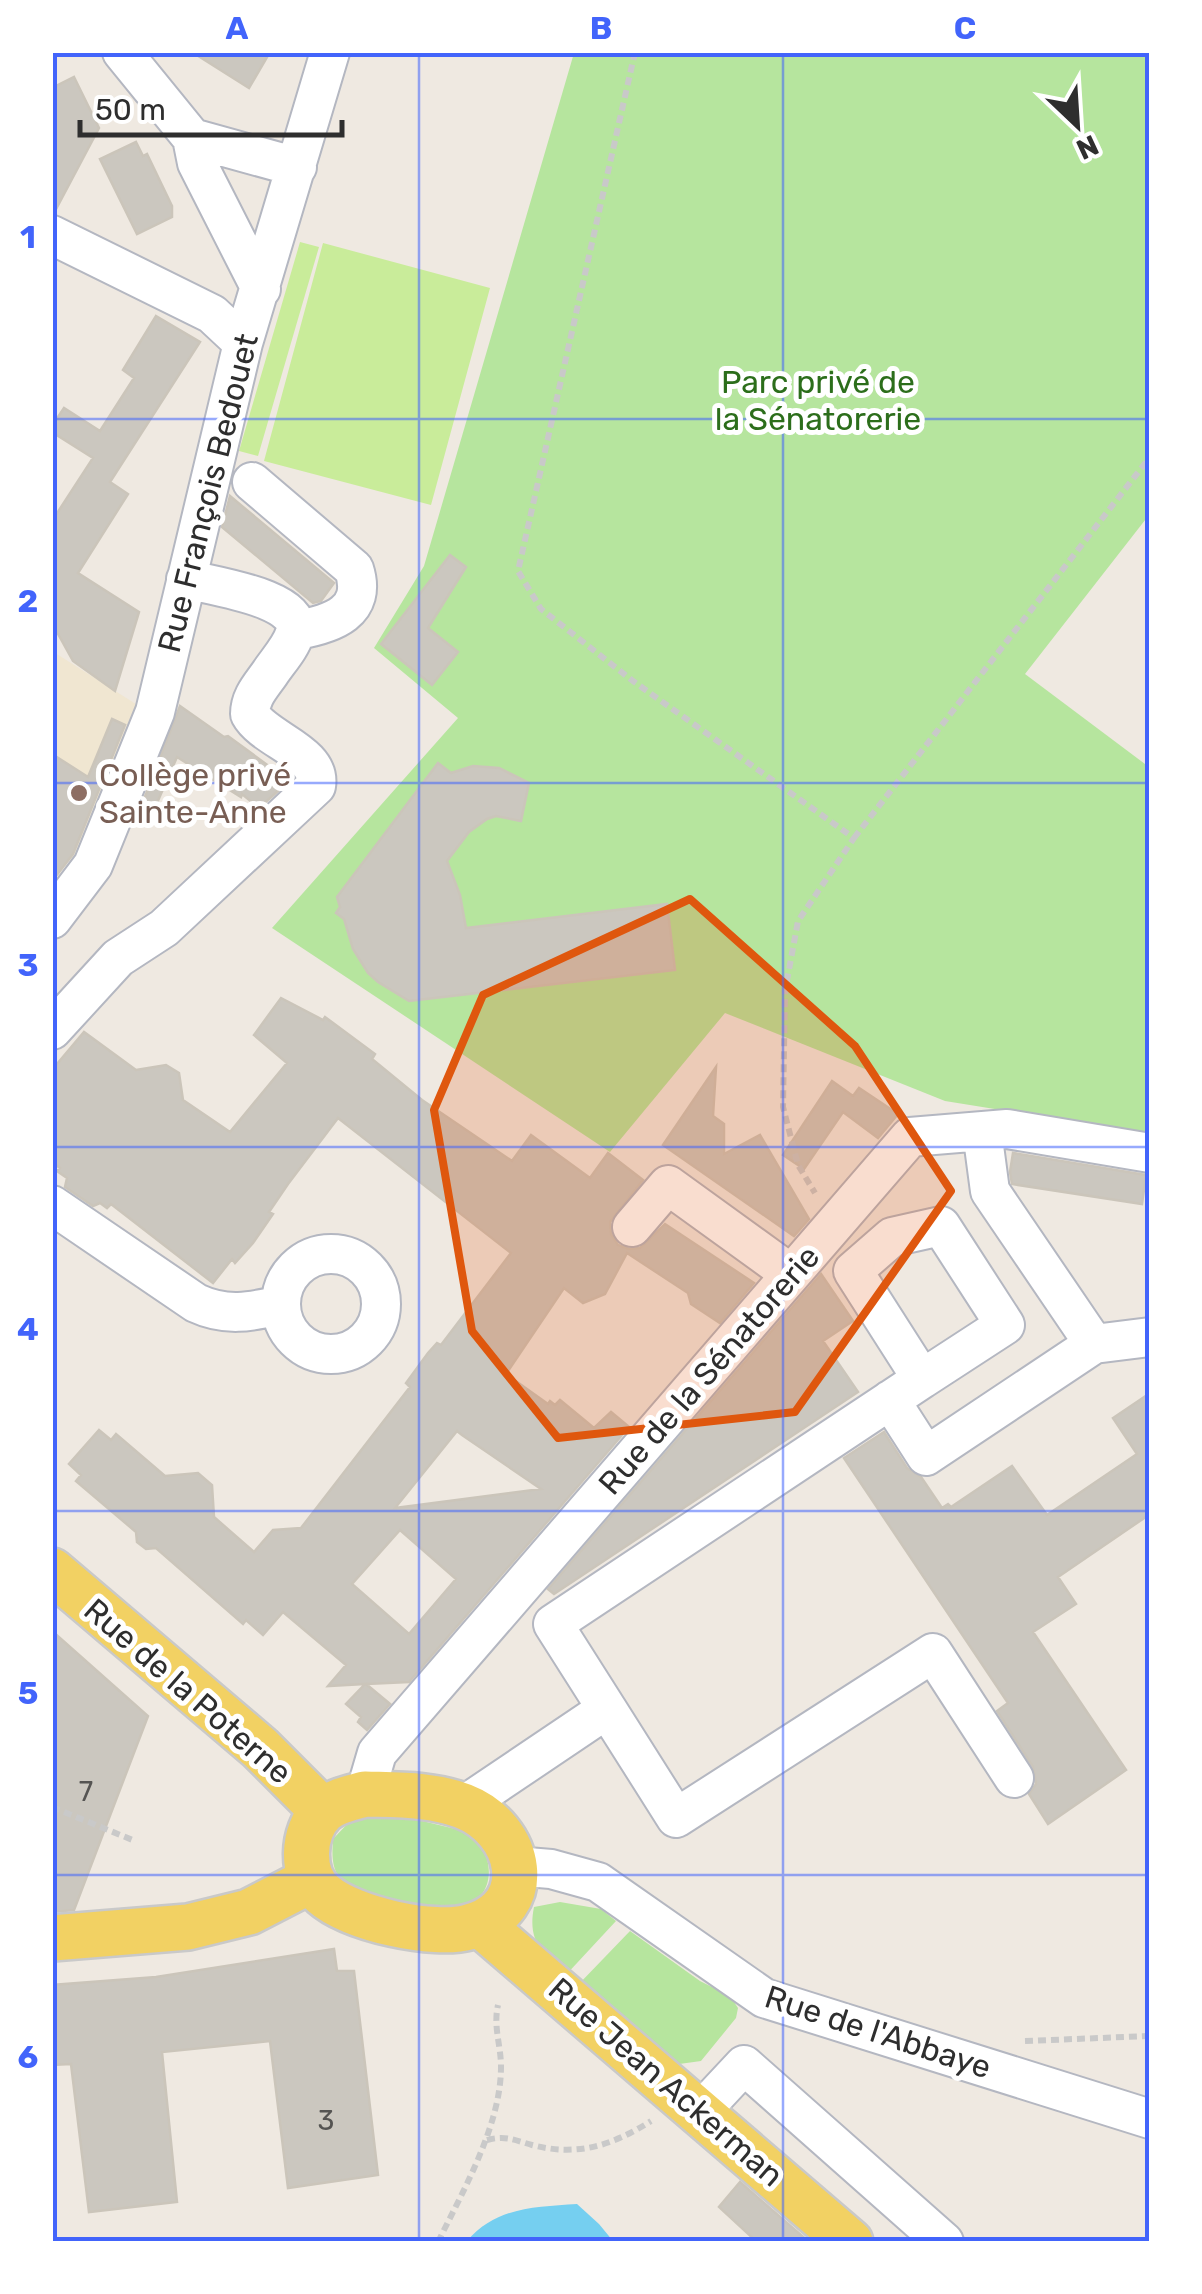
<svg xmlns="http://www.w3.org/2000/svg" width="1202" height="2294" font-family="Rubik,sans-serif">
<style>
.education{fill:#f0e6d1}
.green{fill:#b6e59e}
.pitch{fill:#c9ec9a}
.water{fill:#75cff0}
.building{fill:#cbc7bf;stroke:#cbc5ba;stroke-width:2.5;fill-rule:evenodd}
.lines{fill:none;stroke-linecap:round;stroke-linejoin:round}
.minor-casing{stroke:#b4b7c1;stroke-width:42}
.major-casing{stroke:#c9c9c9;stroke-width:50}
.path{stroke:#c9c9c9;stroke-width:6;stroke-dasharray:8 5;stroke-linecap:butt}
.minor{stroke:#fff;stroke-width:38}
.major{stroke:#f2d163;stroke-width:45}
.marked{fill:#df570e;fill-opacity:0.2;stroke:#df570e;stroke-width:8;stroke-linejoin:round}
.grid{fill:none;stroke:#4264fb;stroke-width:2.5;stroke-opacity:0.55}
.education-dot{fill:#8d6e63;stroke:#fff;stroke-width:4}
.labels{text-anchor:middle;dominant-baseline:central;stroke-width:10;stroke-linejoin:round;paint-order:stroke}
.number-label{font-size:28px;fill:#555452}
.park-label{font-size:32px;fill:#2c6e1b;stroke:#fff}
.street-label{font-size:32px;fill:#2e2e2e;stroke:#fff}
.education-label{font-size:32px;fill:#785e54;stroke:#fff;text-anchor:start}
.neatline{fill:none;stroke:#4264fb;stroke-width:4}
.grid-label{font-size:32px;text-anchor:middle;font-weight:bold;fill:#4264fb}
</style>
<rect width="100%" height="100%" fill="#efe9e1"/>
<!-- education -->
<path class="education" d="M52 651 139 706 83 850 73 862 53 849Z"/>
<!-- green -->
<path class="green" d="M574 53H1149V515L1025 674 1149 767V1134L945 1101 725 1013 610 1152 272 928 458 718 374 648 424 566Z
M376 1810 464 1831C495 1846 500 1896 462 1908 442 1914 356 1896 343 1882 331 1870 332 1855 333 1839L352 1819Z
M560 1902 601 1909 616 1921 564 1977C543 1952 527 1942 534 1907Z
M630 1931 700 1981 730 1996 738 2008 736 2018 701 2061 672 2065 577 1986Z"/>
<!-- pitch -->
<path class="pitch" d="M300 242 319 247 258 456 239 451Z
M323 243 490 288 431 505 264 461Z"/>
<!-- water -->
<path class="water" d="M577 2204 599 2224 613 2241H467C496 2207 535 2207 577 2204Z"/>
<!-- building -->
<path class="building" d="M192 52H270L249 88Z
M74 77 99 128 54 213 52 88Z
M136 142 143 156 147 154 172 206V217L137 234 100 159Z
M156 316 200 342 110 482 128 494 78 573 139 612 115 691 73 661 52 623V521L93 458 52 432V426L64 408 100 431 134 378 123 370Z
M230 496 334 583 321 601 313 603 222 527Z
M450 555 466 567 428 628 458 652 432 685 381 644Z
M180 706 224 737 228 736 289 781 259 808 242 794 241 797 177 757 153 812 141 807Z
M112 719 125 725 73 854 52 881V754L88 777Z
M438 763 451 773 473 766 499 768 529 783 521 821 496 816 487 819 469 832 447 861 460 895 466 928 667 904 675 970 409 1001 378 982 368 973 353 949 344 919 336 913 340 907 337 897Z
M281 998 323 1020 325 1017 375 1054 372 1059 422 1100 512 1161 531 1135 590 1178 608 1153 643 1180 610 1222 611 1234 618 1245 629 1249 640 1248 665 1224 754 1283 720 1323 691 1304 688 1293 627 1253 605 1294 583 1303 564 1288 506 1374 548 1404 550 1401 555 1405 560 1400 594 1428 611 1412 629 1427 409 1682 366 1684 390 1704 367 1730 358 1722 361 1717 346 1704 365 1684 328 1686 346 1665 283 1612 263 1635 246 1620 243 1624 156 1548 146 1549 137 1542 136 1532 76 1481 81 1475 69 1464 99 1430 111 1440 116 1434 165 1476 198 1473 212 1485 214 1517 254 1552 273 1530 301 1528 410 1387 406 1383 428 1353 437 1343 441 1345 511 1253 338 1118 288 1184 269 1212 273 1214 253 1243 235 1263 232 1259 213 1283 111 1204 107 1208 100 1203 93 1206 65 1187 67 1178 57 1171 60 1168 52 1162V1070L84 1032 136 1070 166 1065 179 1073 183 1100 230 1132 287 1063 254 1035ZM457 1431 462 1435 541 1489 395 1508ZM400 1530 456 1579 409 1634 352 1584Z
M716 1067 713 1116 724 1124V1154L760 1135 809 1219 794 1236 663 1145Z
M832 1081 853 1096 859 1088 898 1114 878 1138 843 1112 804 1169 783 1155Z
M1013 1153 1146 1175 1142 1204 1012 1184 1010 1172Z
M821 1274 853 1321 823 1341 858 1392 554 1594 548 1589Z
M1150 1393V1514L1058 1577 1076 1604 1033 1632 1126 1770 1048 1824 1029 1794 1036 1784 1033 1767 997 1711 1008 1703 844 1458 884 1432 907 1468 921 1477 942 1508 948 1504 951 1507 1012 1466 1047 1515 1137 1454 1113 1418Z
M52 1631 148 1716 74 1910 52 1912Z
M334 1949 337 1971H354L378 2175 288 2188 270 2041 162 2052 177 2202 89 2212 71 2064 52 2065V1985L156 1977Z
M740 2182 809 2242H757L719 2207Z"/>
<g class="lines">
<defs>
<path id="minor" d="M122 52 192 138 197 163 261 289
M192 138 297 167
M52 235 212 314 243 343
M252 482 354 569C368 612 332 624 297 630
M52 919 93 865 155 712 243 343 330 52
M52 1030 118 958 164 928 316 786C322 752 264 740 250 714 250 697 261 686 270 673 278 661 291 647 295 633 305 598 211 586 186 579
M52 1205 196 1303C226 1317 250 1312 281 1305
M632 1227 668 1185 791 1274
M281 1304a50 50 0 1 1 100 0a50 50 0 1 1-100 0Z
M1094 1344 1150 1337
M890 1400 926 1456 1094 1344 990 1191 982 1131
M607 1709 553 1624 922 1379 853 1271 892 1237 941 1226 1005 1325 922 1379
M365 1794 377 1753 910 1137 1007 1129 1150 1153
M463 1806 607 1709 676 1818 933 1653 1014 1778
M515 1866 551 1869 598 1882 764 1998 1150 2119
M701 2111 744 2065 944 2242"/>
<path id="major" d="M52 1571 260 1748 323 1811
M365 1794C398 1795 432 1794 463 1806 522 1829 539 1908 469 1927 434 1937 351 1919 323 1894 300 1875 302 1832 323 1811 334 1801 351 1798 365 1794Z
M480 1924 850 2242
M52 1938 188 1927 249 1912 311 1880"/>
</defs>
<!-- minor casing -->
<use href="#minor" class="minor-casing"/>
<!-- major casing -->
<use href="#major" class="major-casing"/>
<!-- path -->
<path class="path" d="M635 52 518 571 541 609 633 681 854 838 798 921 785 991 783 1107 798 1165 815 1193
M854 838 1150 457
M52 1807 135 1841
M1025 2041 1150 2036
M487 2140C506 2135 514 2140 532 2145 578 2157 613 2145 651 2121
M438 2242C463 2191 501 2125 501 2067 501 2045 493 2027 498 2005"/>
<!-- minor -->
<use href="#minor" class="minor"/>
<!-- major -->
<use href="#major" class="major"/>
</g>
<!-- marked area -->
<path class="marked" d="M690 899 855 1046 951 1191 795 1412 558 1438 472 1331 434 1110 483 995Z"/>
<!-- grid -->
<path class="grid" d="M419 52V2242M783 52V2242M52 419H1150M52 783H1150M52 1147H1150M52 1511H1150M52 1875H1150"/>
<!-- markers -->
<circle class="education-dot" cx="79" cy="793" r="10"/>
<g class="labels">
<!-- number labels -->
<g class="number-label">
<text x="86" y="1791">7</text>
<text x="326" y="2120">3</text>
</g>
<!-- park labels -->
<g class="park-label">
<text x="818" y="382">Parc privé de<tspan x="818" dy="37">la Sénatorerie</tspan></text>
</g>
<!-- street labels -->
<g class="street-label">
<text transform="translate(208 493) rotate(-76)">Rue François Bedouet</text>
<text transform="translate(709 1370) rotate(-49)">Rue de la Sénatorerie</text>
<text transform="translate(188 1691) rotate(41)">Rue de la Poterne</text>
<text transform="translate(878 2032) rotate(18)">Rue de l'Abbaye</text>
<text transform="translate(666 2082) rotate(41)">Rue Jean Ackerman</text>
</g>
<!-- education labels -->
<g class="education-label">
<text x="99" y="775">Collège privé<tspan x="99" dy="37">Sainte-Anne</tspan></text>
</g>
</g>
<!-- border -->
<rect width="1202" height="2294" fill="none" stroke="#ffffff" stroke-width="110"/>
<!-- north arrow -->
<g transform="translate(1077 125) rotate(155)" stroke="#ffffff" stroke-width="8" paint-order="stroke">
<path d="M0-8L18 38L0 25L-18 38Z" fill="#2e2e2e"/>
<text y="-15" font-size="28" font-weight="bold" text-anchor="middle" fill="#2e2e2e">N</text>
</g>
<!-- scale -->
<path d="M80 120v15h262v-15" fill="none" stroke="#2e2e2e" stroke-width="5"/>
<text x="95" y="120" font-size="30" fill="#2e2e2e" stroke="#ffffff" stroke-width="8" paint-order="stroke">50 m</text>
<rect x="55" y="55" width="1092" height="2184" class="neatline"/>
<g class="grid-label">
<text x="237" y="39">A</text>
<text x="601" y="39">B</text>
<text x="965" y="39">C</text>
<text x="28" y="248">1</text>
<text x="28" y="612">2</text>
<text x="28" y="976">3</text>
<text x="28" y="1340">4</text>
<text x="28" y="1704">5</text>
<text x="28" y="2068">6</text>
</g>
</svg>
